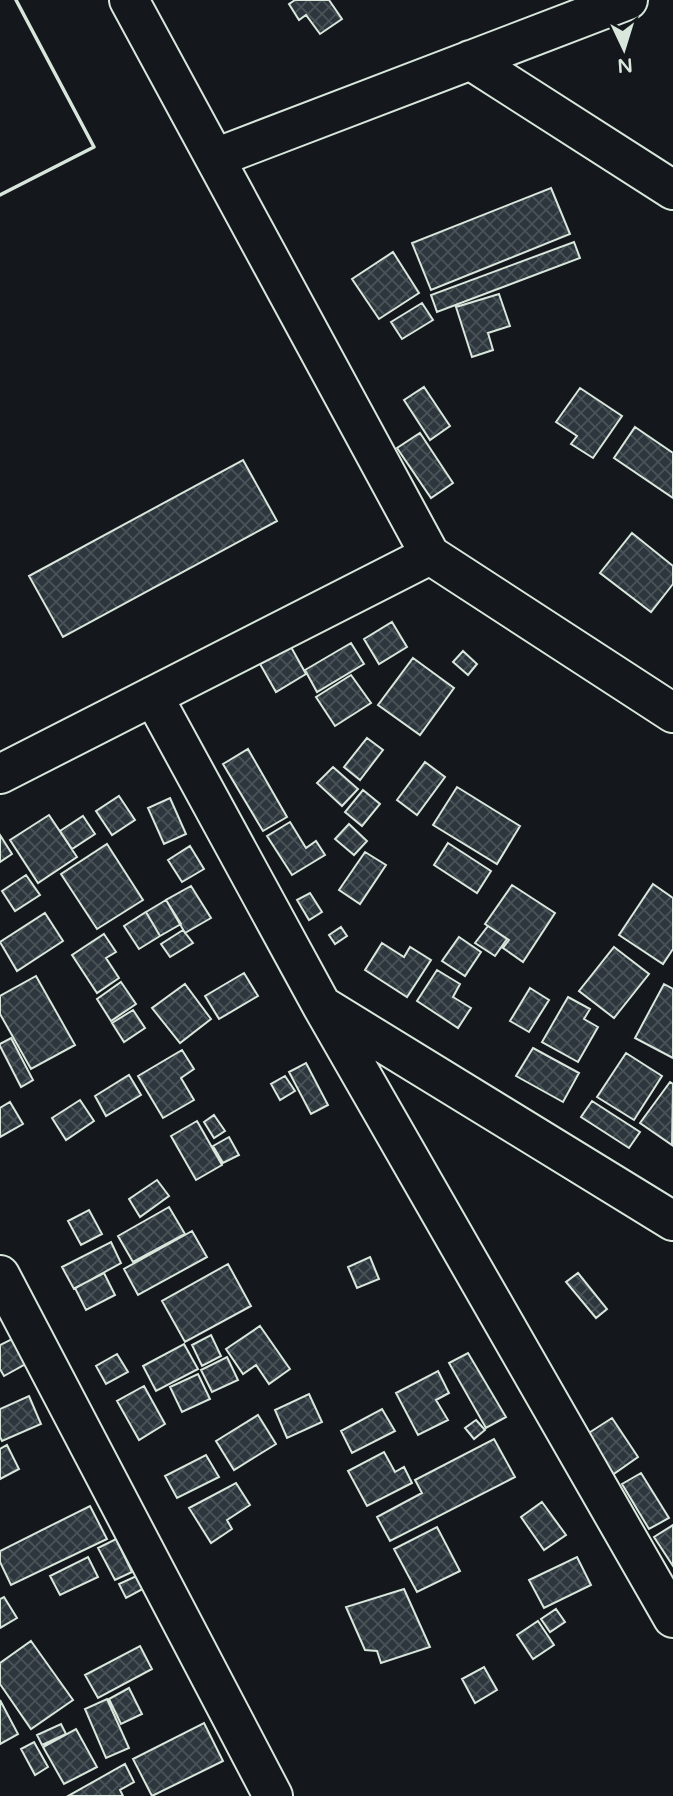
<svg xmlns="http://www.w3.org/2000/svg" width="673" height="1796" font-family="'Varela Round',sans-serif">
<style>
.building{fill:url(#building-cross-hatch);stroke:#d8e6dc;stroke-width:2}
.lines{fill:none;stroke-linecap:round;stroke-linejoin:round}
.minor-casing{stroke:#d8e6dc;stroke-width:42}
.minor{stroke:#14181c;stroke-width:38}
.wall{stroke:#d8e6dc;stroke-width:3.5}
</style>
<defs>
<pattern id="building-cross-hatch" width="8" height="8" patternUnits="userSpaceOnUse" patternTransform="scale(1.75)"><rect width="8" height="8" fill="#2c363c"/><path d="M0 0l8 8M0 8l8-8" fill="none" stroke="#4a5358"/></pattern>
</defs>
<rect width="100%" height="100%" fill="#14181c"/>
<!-- building -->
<path class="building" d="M295 0H329L342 19 320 34 306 15 299 20 289 4Z
M551 188 570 234 431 290 412 243Z
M574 242 580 258 437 312 431 295Z
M393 252 419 293 379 319 352 279Z
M499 294 510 326 488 333 493 350 472 357 456 307Z
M422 303 433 320 402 339 391 322Z
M424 387 450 426 430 440 404 400Z
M580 388 622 416 593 458 571 444 577 436 556 422Z
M635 427 673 453V498L614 458Z
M420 433 453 483 431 498 397 448Z
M243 460 277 521 63 637 29 576Z
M632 533 673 566V584L651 612 600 573Z
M392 622 407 647 379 664 364 639Z
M351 643 364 664 317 692 305 670Z
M291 647 306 674 276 692 260 664Z
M463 651 477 664 468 675 453 662Z
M413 658 454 688 420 735 378 705Z
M351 675 371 703 335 726 316 697Z
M367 738 383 750 360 780 344 767Z
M248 749 287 817 263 831 223 764Z
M425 762 445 777 417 815 397 800Z
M333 767 358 789 342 806 317 783Z
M457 787 520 826 497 864 433 825Z
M363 790 380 804 362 826 345 812Z
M119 796 135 820 112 835 96 811Z
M170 798 186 834 164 844 148 808Z
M49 815 77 857 38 883 10 840Z
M83 816 95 834 72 849 60 831Z
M290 822 306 848 316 841 325 855 292 875 267 836Z
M349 824 367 841 354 855 335 839Z
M0 835 12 854 0 862Z
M448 843 491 871 477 893 434 865Z
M107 844 143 900 97 929 61 874Z
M190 846 204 869 182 882 168 860Z
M365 852 386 865 360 904 339 890Z
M26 875 40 895 15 911 2 891Z
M653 884 673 898V949L663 964 619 935Z
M512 885 555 913 523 962 503 948 509 940 485 924Z
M191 886 211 918 185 933 166 900Z
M310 893 322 912 309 920 297 900Z
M166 900 181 924 160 936 146 912Z
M146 912 160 936 139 949 124 926Z
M45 913 63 941 17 971 0 942Z
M488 926 507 939 495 956 475 943Z
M341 927 347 936 335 944 329 935Z
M183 930 193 943 170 957 161 944Z
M104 934 116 952 106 958 119 978 97 993 72 955Z
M459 937 481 952 465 976 442 961Z
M382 943 404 957 410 947 431 960 407 997 365 970Z
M614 947 649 974 614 1018 579 991Z
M437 970 460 984 453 997 471 1008 458 1028 417 1001Z
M244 973 258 996 219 1019 205 996Z
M36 976 75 1045 31 1069 0 1014V996Z
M121 982 136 1004 111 1021 97 999Z
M185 984 211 1019 180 1043 152 1008Z
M664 984 673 989V1058L635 1038Z
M530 988 549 1000 529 1032 510 1021Z
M568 997 590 1009 584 1019 598 1027 578 1062 542 1042Z
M133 1010 145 1028 124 1042 112 1023Z
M11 1038 33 1080 21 1087 0 1046V1044Z
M533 1048 579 1073 563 1102 516 1076Z
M182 1050 194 1069 181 1078 194 1100 163 1118 138 1076Z
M626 1053 662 1076 634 1120 597 1097Z
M306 1063 328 1105 311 1114 289 1072Z
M129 1075 141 1095 106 1116 95 1096Z
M285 1076 295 1091 280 1100 271 1084Z
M670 1082 673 1084 672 1145 640 1123Z
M80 1100 94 1121 66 1140 52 1118Z
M592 1101 640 1132 629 1148 581 1117Z
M10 1102 23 1124 0 1137V1108Z
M214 1115 225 1131 214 1138 204 1122Z
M197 1121 222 1165 196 1180 171 1136Z
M229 1137 239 1155 223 1163 213 1146Z
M157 1180 169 1196 140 1217 129 1199Z
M169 1207 185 1234 133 1262 118 1236Z
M89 1210 102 1234 81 1245 68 1221Z
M192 1231 207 1257 138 1295 124 1269Z
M111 1242 121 1263 74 1289 62 1267Z
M370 1257 379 1279 357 1288 348 1267Z
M228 1264 251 1306 185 1342 162 1301Z
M104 1273 115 1295 86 1310 75 1288Z
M578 1273 607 1309 596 1318 566 1282Z
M260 1326 290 1369 269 1384 256 1365 243 1374 226 1349Z
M211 1335 221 1356 202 1366 192 1345Z
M18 1336 31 1361 4 1376 0 1369V1345Z
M184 1344 198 1369 156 1391 143 1366Z
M468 1353 506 1417 486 1428 449 1363Z
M117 1354 128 1372 106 1384 96 1366Z
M227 1357 238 1380 212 1392 201 1370Z
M438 1371 449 1393 436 1400 448 1420 418 1435 396 1393Z
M198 1374 210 1399 182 1412 170 1387Z
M144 1386 165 1424 139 1440 117 1401Z
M309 1394 322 1422 287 1438 275 1410Z
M29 1396 41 1424 2 1441 0 1437V1409Z
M382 1409 395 1431 352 1453 341 1431Z
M258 1415 276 1444 234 1470 216 1441Z
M612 1418 638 1457 608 1478 581 1438Z
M476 1420 485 1430 474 1439 465 1428Z
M494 1439 515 1477 390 1541 377 1517 422 1493 415 1480Z
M7 1445 19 1469 0 1479V1449Z
M384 1452 395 1472 404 1467 412 1483 367 1506 348 1471Z
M206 1455 219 1477 177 1498 165 1476Z
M641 1473 669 1518 649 1529 622 1484Z
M236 1483 250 1505 227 1520 232 1529 211 1543 189 1508Z
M542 1502 566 1535 544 1550 521 1517Z
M90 1506 107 1539 11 1585 0 1562V1551Z
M673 1525V1566L654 1537Z
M437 1527 460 1571 417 1592 394 1549Z
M116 1539 132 1572 115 1580 98 1548Z
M88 1557 98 1577 60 1595 50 1576Z
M577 1557 591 1585 544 1608 529 1580Z
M143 1573 150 1585 126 1598 119 1584Z
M404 1589 430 1647 381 1663 377 1651 365 1650 346 1607Z
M4 1597 17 1618 0 1628V1599Z
M556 1609 565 1622 550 1632 541 1619Z
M538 1621 554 1645 533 1659 517 1635Z
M31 1641 73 1700 31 1729 0 1684V1663Z
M140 1646 152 1669 98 1698 85 1675Z
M484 1667 497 1690 475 1703 462 1679Z
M129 1688 142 1714 121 1724 109 1699Z
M107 1699 129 1748 106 1758 85 1709Z
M0 1700 18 1734 0 1744Z
M204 1723 223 1761 152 1796 133 1759Z
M61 1724 66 1734 42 1745 37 1735Z
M76 1729 97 1767 64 1784 43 1747Z
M34 1742 48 1767 35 1775 21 1749Z
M125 1764 134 1782 120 1790 123 1796H68Z"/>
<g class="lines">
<defs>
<path id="minor" d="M129 0 430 555 673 713
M470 60 673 190
M215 158 628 0
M153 696 322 1006 673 1618
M0 774 430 555
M326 1008 673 1221
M0 1275 273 1796"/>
</defs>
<!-- minor casing -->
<use href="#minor" class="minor-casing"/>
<!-- minor -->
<use href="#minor" class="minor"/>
<!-- wall -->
<path class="wall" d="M0 195 94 147 16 0"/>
</g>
<!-- north arrow -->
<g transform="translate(624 49) rotate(176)" stroke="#14181c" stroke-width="5" paint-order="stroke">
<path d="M0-5L12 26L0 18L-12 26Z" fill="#d8e6dc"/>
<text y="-10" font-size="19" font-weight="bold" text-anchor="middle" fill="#d8e6dc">N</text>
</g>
</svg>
